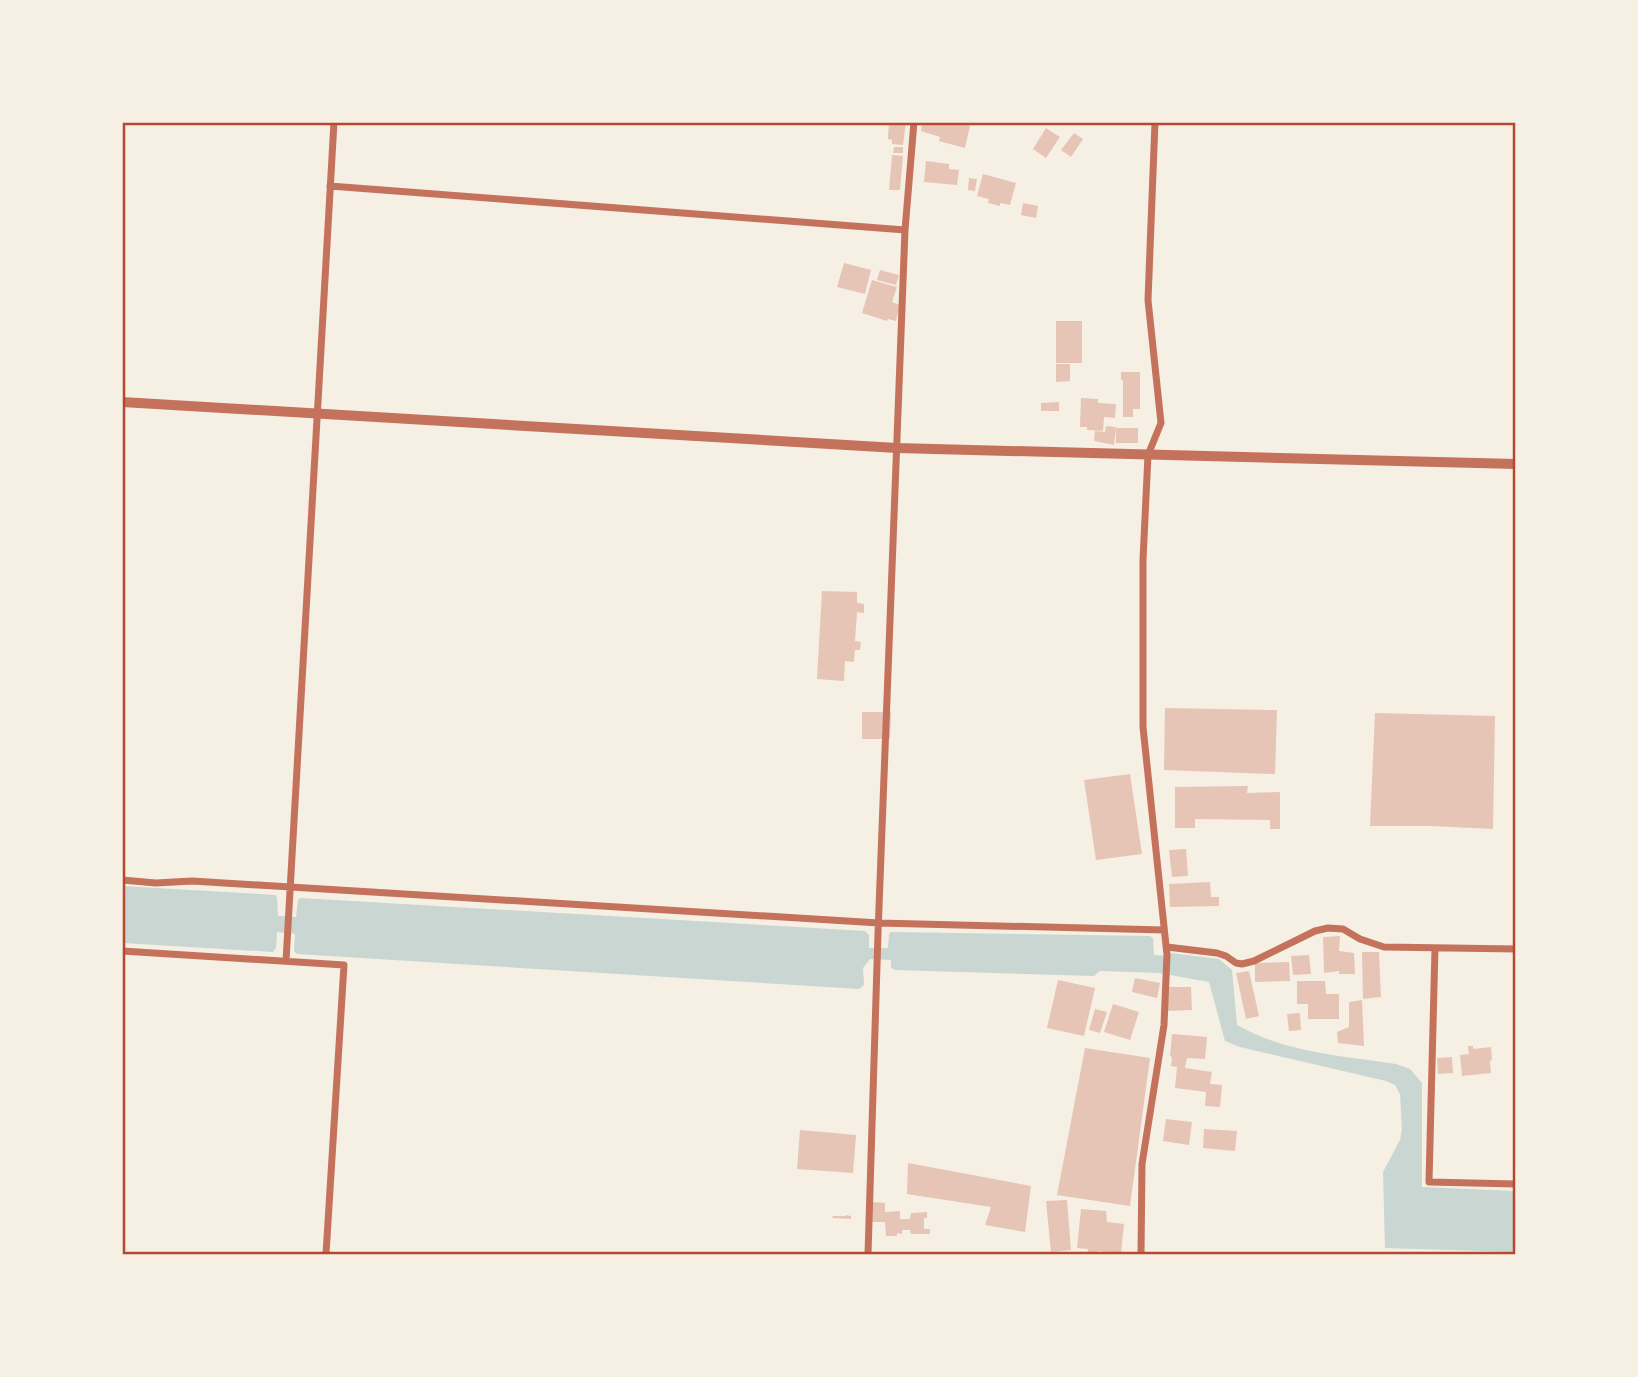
<svg xmlns="http://www.w3.org/2000/svg" width="1638" height="1377" font-family="'Varela Round',sans-serif">
<style>
.water{fill:#c9d6d2}
.building{fill:#e6c5b7}
.lines{fill:none;stroke-linecap:round;stroke-linejoin:round}
.minor{stroke:#c5725c;stroke-width:7}
.tertiary{stroke:#c5725c;stroke-width:10}
.neatline{fill:none;stroke:#b5482f;stroke-width:2.5}
</style>
<rect width="100%" height="100%" fill="#f6efe4"/>
<!-- water -->
<path class="water" d="M122 886 276 895 277 898 278 916 296 917 298 900 301 898 865 931 869 935V948H888L889 934 891 932 1150 936 1153 938 1154 955 1170 956V953L1219 959 1232 970 1237 1025C1286 1053 1342 1056 1396 1064L1410 1069 1422 1083V1187L1515 1191V1252L1385 1248 1383 1172 1400 1140 1402 1129 1400 1094 1395 1085 1386 1081 1240 1047 1225 1041 1209 982 1159 973 1100 971 1094 976 895 970 891 968V960L870 959 863 968 864 985 859 989 297 954 294 951 295 934 277 932 276 948 273 952 123 943Z"/>
<!-- building -->
<path class="building" d="M889 122H906L903 145 892 144V140L888 139Z
M922 122H962L970 126 965 148 939 141 940 137 921 131Z
M1046 128 1060 137 1046 158 1033 149Z
M1074 133 1083 139 1071 157 1061 150Z
M894 147H903V153H893Z
M892 155 903 156 900 190H889Z
M926 161 949 164V169L959 170 957 185 924 182Z
M983 174 1016 183 1010 205 1000 203V206L988 203 989 199 977 196Z
M969 178 977 179 975 191 968 190Z
M1023 203 1038 206 1036 218 1021 215Z
M844 263 871 270 865 294 837 287Z
M880 270 899 275 896 285 877 280Z
M872 280 897 287 892 302 900 305 896 321 888 319 887 321 862 313Z
M1056 321H1082V363H1056Z
M1056 364H1070V381L1056 382Z
M1121 372H1140V409H1133V417H1123V380H1121Z
M1081 398 1098 399V403L1116 404 1115 418 1104 417 1103 431 1087 430V427H1080Z
M1059 402V411H1041V403Z
M1106 426 1116 427 1114 445 1094 441 1095 431 1105 432Z
M1116 428H1138V443H1116Z
M822 591 857 592V603L864 604V613L857 612 855 641 861 642 860 650H855L854 662 845 661 844 681 817 679Z
M1165 708 1277 710 1275 774 1164 770Z
M862 712H891L890 739H862Z
M1375 713 1495 716 1493 829 1431 826H1370Z
M1130 774 1142 854 1096 860 1084 780Z
M1248 786 1247 793 1280 792V829H1270V820L1195 819V828H1175V787Z
M1186 849 1188 876 1172 877 1169 850Z
M1210 882 1211 897H1219V906L1170 907 1169 884Z
M1340 936 1339 951 1354 953 1355 974H1339V971L1324 973 1323 937Z
M1362 952H1379L1381 997 1363 999Z
M1309 955 1311 974 1293 975 1291 956Z
M1289 962 1290 981 1255 982V963Z
M1249 971 1259 1016 1246 1019 1236 973Z
M1135 978 1160 983 1157 998 1132 992Z
M1058 980 1095 988 1084 1036 1047 1028Z
M1297 981H1325L1326 994H1339V1019H1308V1004H1297Z
M1168 987H1191L1192 1010 1168 1011Z
M1362 1000 1364 1046 1338 1043 1337 1032 1349 1027V1002Z
M1113 1004 1139 1012 1130 1040 1104 1032Z
M1095 1009 1107 1012 1100 1033 1089 1030Z
M1300 1013 1301 1030 1289 1031 1287 1014Z
M1172 1034 1207 1037 1205 1059 1187 1058 1185 1068 1212 1072 1210 1084 1222 1085 1220 1107 1205 1106 1206 1092 1175 1088 1177 1067 1171 1066 1172 1057 1170 1056Z
M1468 1046H1473V1049L1491 1047 1492 1060 1490 1061 1491 1073 1462 1076 1460 1055 1469 1054Z
M1085 1048 1150 1058 1130 1206 1057 1195Z
M1452 1057 1453 1073 1438 1074 1437 1058Z
M1166 1119 1192 1122 1189 1145 1163 1141Z
M1204 1129 1237 1131 1235 1151 1203 1148Z
M800 1130 856 1135 853 1173 797 1169Z
M908 1163 1031 1186 1025 1232 985 1225 991 1207 907 1194Z
M1067 1200 1071 1250 1051 1252 1046 1201Z
M872 1202 885 1203V1212L900 1211V1219H910L911 1213 927 1212V1218H924V1229H930V1234H911L910 1230H902V1234L897 1233V1236H886L885 1222H872Z
M1081 1209 1106 1211 1107 1222 1124 1224 1121 1253 1097 1251V1254H1087L1088 1249 1077 1248Z
M846 1215 851 1216V1219L832 1218 833 1216H846Z"/>
<g class="lines">
<!-- minor -->
<path class="minor" d="M330 186 905 230
M122 880 156 883 192 881 879 923 1164 930
M1167 947 1217 953 1226 956 1236 963 1242 964 1254 961 1315 931 1328 928 1343 929 1360 939 1384 947 1516 949
M1435 948 1429 1182 1516 1184
M122 951 344 965 326 1254
M286 961 334 122
M868 1254 878 933 905 230 914 122
M1141 1254 1142 1164 1164 1025 1167 955 1143 727V560L1148 455 1161 423 1148 300 1155 122"/>
<!-- tertiary -->
<path class="tertiary" d="M122 402 897 448 1516 464"/>
</g>
<!-- border -->
<rect width="1638" height="1377" fill="none" stroke="#f6efe4" stroke-width="248"/>
<rect x="124" y="124" width="1390" height="1129" class="neatline"/>
</svg>
